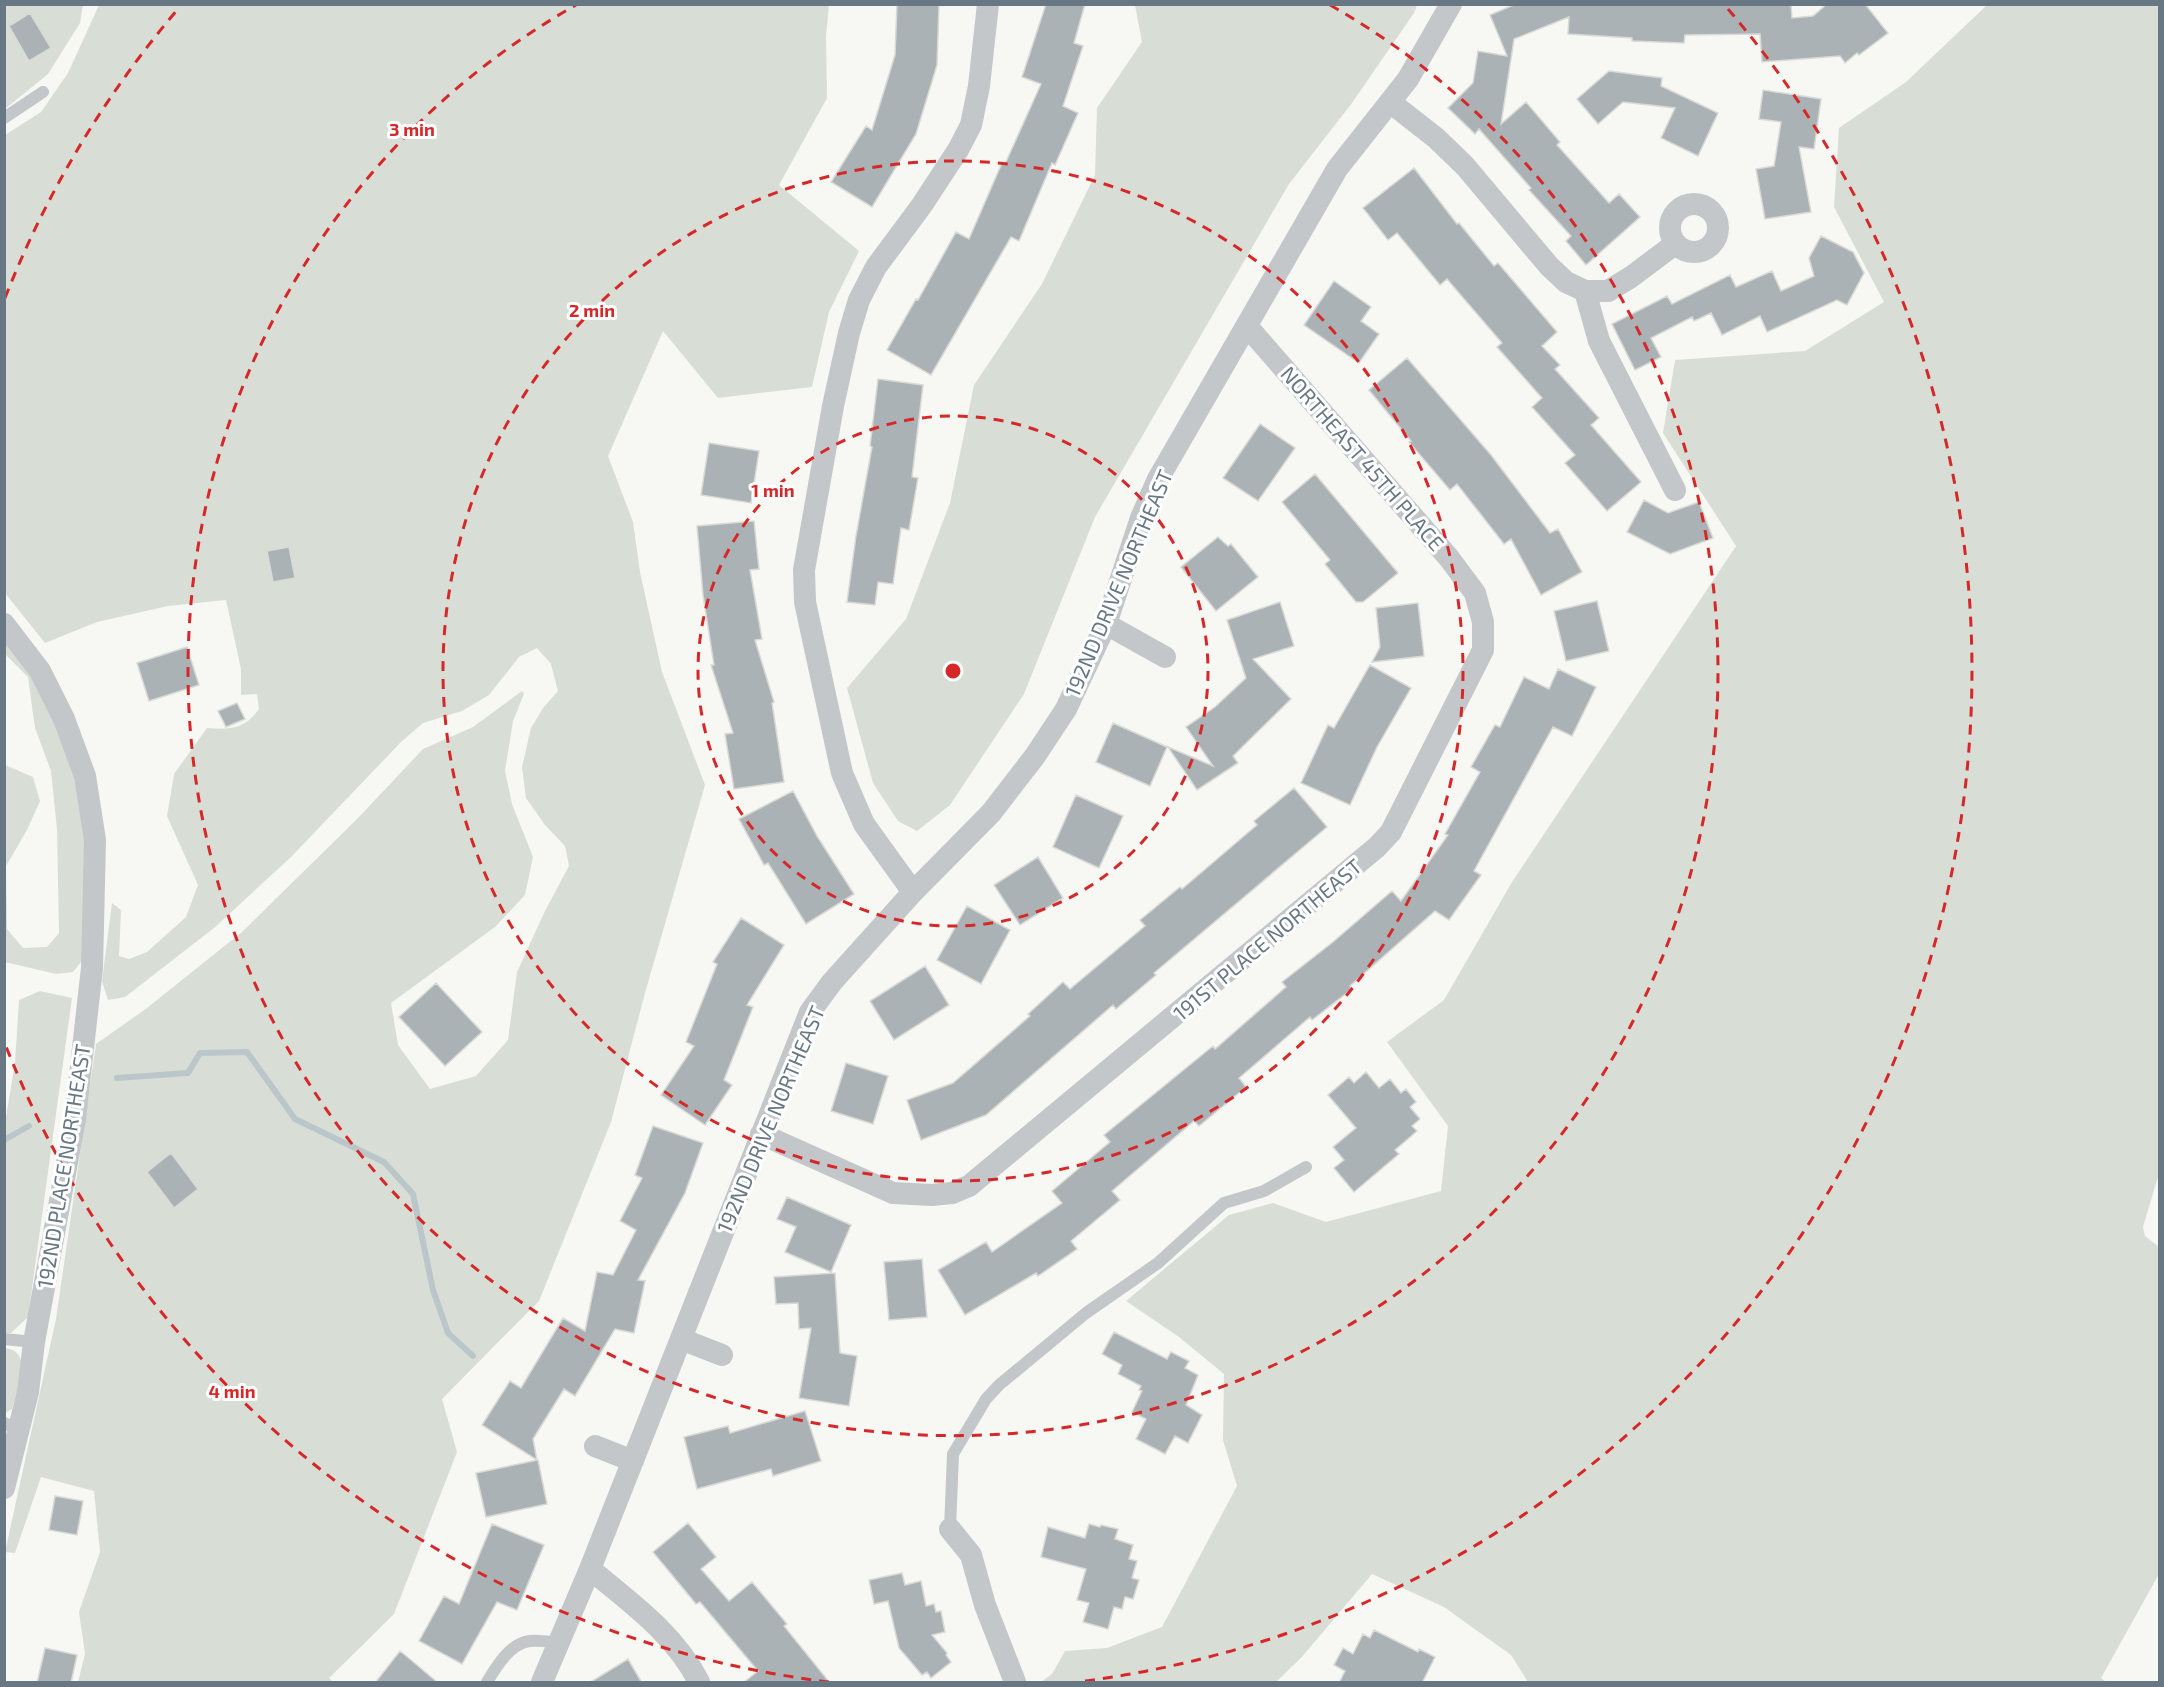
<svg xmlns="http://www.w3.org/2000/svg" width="2164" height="1687" font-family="'Exo 2',sans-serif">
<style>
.green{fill:#d8ded5}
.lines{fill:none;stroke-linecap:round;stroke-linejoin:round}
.stream{stroke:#bac6ca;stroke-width:6}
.building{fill:#aab2b6;stroke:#d9d9d6;stroke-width:1.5}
.lane{stroke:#c3c7ca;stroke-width:12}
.street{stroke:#c3c7ca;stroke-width:22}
.ring{fill:none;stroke:#d62828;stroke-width:3;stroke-dasharray:10 8}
.labels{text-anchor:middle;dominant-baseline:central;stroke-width:6;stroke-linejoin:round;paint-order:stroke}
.street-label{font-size:21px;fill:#677784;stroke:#fff}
.centre{fill:#d62828;stroke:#fff;stroke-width:3}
.ring-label{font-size:18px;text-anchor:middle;font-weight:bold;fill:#d62828;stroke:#fff;stroke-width:6;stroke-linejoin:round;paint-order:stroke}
</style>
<rect width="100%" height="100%" fill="#f7f7f4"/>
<!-- green -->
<path class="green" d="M5 5H83L80 23 48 74 5 109Z
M99 5H829L826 36 827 98 779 185 859 251 829 312 812 387 718 398 663 331 608 456 633 522 640 572 662 672 705 785 645 993 611 1122 539 1301 442 1399 457 1452 394 1614 329 1678 333 1682H78L85 1654 79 1612 100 1552 94 1491 41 1477 15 1553 5 1552 56 1319 96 1044 147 1008 242 932 359 817 423 749 473 727 522 691 524 694 513 721 505 771 512 804 533 857 525 895 495 927 391 1003 398 1045 430 1089 476 1076 508 1040 517 972 545 911 569 866 565 846 545 825 526 798 522 767 531 728 543 708 558 691 551 664 537 648 519 657 489 695 462 711 423 723 401 742 291 857 214 928 125 997 108 1000 102 981 112 903 121 910 119 956 129 959 147 952 186 917 198 885 167 816 174 774 207 728C230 730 245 729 259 709L257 694 241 695V669L226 600 168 606 97 622 45 643 5 593V135L41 112 68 73Z
M1135 5H1417L1414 13 1352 103 1289 184 1095 517 1024 694 950 805 917 831 898 821 873 783 847 688 906 619 950 503 974 385 1042 284 1095 175 1097 108 1142 42Z
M1987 5H2159L2160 1170 2143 1227 2145 1236 2159 1247V1574L2101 1678 2106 1682H1528L1511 1655 1444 1607 1372 1574 1301 1658 1276 1682H1041L1052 1674 1065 1651 1107 1648 1162 1627 1237 1486 1223 1440 1224 1374 1179 1337 1126 1301 1229 1215 1273 1203 1326 1222 1441 1191 1448 1126 1387 1042 1444 1000 1512 882 1736 546 1663 433 1675 360 1805 351 1884 302 1834 207 1839 128 1906 82Z
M4 635 36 680 62 733 81 800 89 857 84 958 73 972 56 974 5 962V765L33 777 40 801 27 830 6 866 7 929 23 948 47 947 59 933 57 829 51 771 35 728 28 677 5 654Z
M40 991 72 998 28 1317 11 1333H5V1123L15 1063 19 1000Z
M5 1348C35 1352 17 1389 12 1409L5 1413Z"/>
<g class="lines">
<!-- stream -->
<path class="stream" d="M117 1078 188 1073 200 1053 247 1052 295 1119 384 1162 413 1194 433 1290 448 1333 473 1356
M4 1140 29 1126"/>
</g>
<!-- building -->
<path class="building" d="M897 4H939L937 65 916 134 872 207 831 182 866 126 872 130 895 55Z
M1046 4H1085L1074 43 1083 46 1063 106 1078 113 1055 165 1052 163 1019 241 1011 237 931 375 887 350 916 299 918 300 956 232 969 239 1002 163 1005 164 1041 84 1022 77Z
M1516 4H1791L1792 18 1813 16 1827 4H1865L1888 33 1859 55 1857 53 1845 63 1840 56 1762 62 1760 34 1685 35 1684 43 1632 41V38L1568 34 1569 17 1514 39 1501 124 1526 102 1560 142 1557 145 1609 203 1619 194 1640 217 1586 265 1566 241 1571 236 1529 190 1531 188 1479 129 1475 134 1448 108 1473 83 1478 51 1507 56 1490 15Z
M30 13 51 48 29 61 9 26Z
M1609 71 1662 78 1661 86 1718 113 1698 156 1661 138 1675 108 1623 102 1598 124 1577 99Z
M1763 90 1821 99 1814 149 1799 147 1811 212 1765 219 1756 169 1774 166 1781 122 1759 119Z
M1414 168 1457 224 1459 223 1494 266 1498 263 1557 332 1542 346 1560 365 1555 369 1599 418 1591 425 1641 482 1607 511 1565 463 1575 455 1532 407 1542 398 1497 347 1502 343 1447 279 1440 285 1397 233 1388 240 1363 208Z
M1821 236 1853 252 1864 273 1847 305 1837 300 1767 332 1760 316 1722 335 1711 313 1694 321 1692 317 1651 338 1661 357 1635 370 1612 324 1667 296 1672 304 1730 275 1736 287 1772 271 1781 291 1814 276 1809 258Z
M1334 281 1371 307 1361 321 1379 334 1359 363 1304 325Z
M1407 358 1491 455 1550 533 1558 529 1582 572 1541 595 1511 539 1504 544 1457 484 1450 490 1409 442 1411 441 1369 390Z
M878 379 923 385 912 477 918 478 909 530 901 528 893 584 878 582 875 605 847 602 856 536 872 447 870 446Z
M1260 424 1295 448 1258 501 1223 478Z
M709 443 759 451 751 503 701 495Z
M1315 474 1398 573 1363 602H1356L1325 564 1330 560 1282 502Z
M1644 500 1668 513 1699 502 1713 538 1670 554 1627 532Z
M754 521 759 569 750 570 762 639 755 640 774 702 772 703 784 782 734 789 725 734 733 733 711 665H714L703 595 697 526Z
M1218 537 1228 546 1231 544 1258 577 1216 611 1181 567Z
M289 547 295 578 273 582 267 551Z
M1597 601 1609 651 1566 661 1554 611Z
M1280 602 1294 646 1253 659 1291 699 1233 756 1238 763 1197 790 1168 747 1213 766 1186 727 1215 707 1246 678 1227 620Z
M1418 603 1424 656 1372 662 1380 647 1376 608Z
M187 647 199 685 149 701 137 663Z
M1370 665 1411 688 1377 747 1350 805 1301 783 1328 725 1334 728Z
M1558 669 1596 687 1572 736 1553 727 1474 871 1481 875 1449 920 1435 911 1350 986 1352 989 1312 1020 1310 1017 1239 1078 1246 1087 1199 1126 1194 1121 1112 1191 1120 1200 1071 1241 1077 1249 1038 1276 1036 1273 965 1315 938 1270 986 1242 992 1252 1062 1203 1052 1191 1110 1142 1104 1135 1213 1046 1215 1049 1286 987 1282 982 1333 942 1392 891 1401 901 1448 835 1445 834 1480 772 1471 767 1495 725 1500 727 1524 677 1549 689Z
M237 703 245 719 226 727 218 711Z
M1113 723 1167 747 1150 786 1096 762Z
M1294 788 1327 827 1154 973 1156 975 1116 1009 1113 1005 986 1115 921 1140 907 1100 953 1083 1030 1016 1028 1014 1063 982 1070 989 1145 926 1140 920 1180 887 1182 889 1257 825 1254 821Z
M793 791 817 836 854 894 806 924 768 863 764 865 739 819Z
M1076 795 1123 816 1099 868 1053 847Z
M1038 857 1063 898 1020 925 994 885Z
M967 906 1010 930 981 984 937 960Z
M741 918 784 945 747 1005 753 1007 724 1080 732 1085 705 1125 661 1095 694 1046 686 1042 717 964 713 962Z
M925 966 949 1005 894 1040 870 1001Z
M436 983 482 1032 445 1066 399 1017Z
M846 1063 888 1076 873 1124 831 1111Z
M1366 1072 1379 1088 1390 1079 1401 1093 1406 1089 1416 1102 1410 1107 1420 1119 1412 1126 1417 1131 1395 1150 1399 1154 1354 1192 1334 1168 1344 1160 1333 1147 1356 1128 1328 1095 1349 1077 1354 1083Z
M653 1126 703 1143 685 1193 638 1280 645 1281 634 1333 615 1329 575 1396 564 1389 533 1439 537 1460 482 1425 510 1381 521 1388 563 1318 585 1331 597 1272 613 1275 636 1230 620 1221 642 1178 635 1175Z
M171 1153 198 1189 174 1208 147 1172Z
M787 1197 851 1225 831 1272 785 1252 796 1227 777 1219Z
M922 1259 927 1317 889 1320 884 1262Z
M835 1273 840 1353 857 1356 849 1406 799 1398 811 1328 799 1329 798 1303 776 1304 774 1277Z
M1114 1332 1167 1359 1171 1352 1189 1361 1185 1368 1198 1375 1186 1405 1202 1415 1188 1443 1175 1436 1165 1454 1136 1439 1146 1419 1132 1412 1142 1391 1139 1390 1141 1386 1118 1374 1122 1365 1102 1354Z
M805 1411 821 1461 773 1476 771 1469 697 1489 684 1437 728 1426 730 1433Z
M538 1460 547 1504 486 1517 476 1473Z
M55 1496 83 1501 77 1535 49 1530Z
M688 1523 716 1557 701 1569 729 1601 752 1582 787 1624 784 1626 830 1683H743L758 1671 700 1602 696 1604 653 1552Z
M492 1524 544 1545 517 1610 497 1602 462 1664 419 1641 444 1596 459 1604Z
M1089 1524 1100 1527 1101 1525 1118 1529 1115 1539 1133 1545 1129 1559 1137 1561 1132 1578 1139 1580 1133 1599 1125 1597 1122 1609 1114 1607 1108 1629 1083 1622 1089 1603 1077 1600 1086 1569 1041 1557 1048 1527 1085 1538Z
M902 1573 905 1585 921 1581 926 1606 934 1604 936 1612 941 1611 945 1632 932 1635 947 1653 946 1655 951 1662 931 1678 927 1672 922 1675 899 1648 888 1601 874 1604 869 1580Z
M1374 1630 1418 1652 1419 1649 1435 1657 1422 1683H1339L1345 1671 1334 1665 1343 1648 1353 1654 1363 1634 1370 1638Z
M45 1648 77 1655 71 1683H37Z
M400 1651 417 1665 438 1683H375Z
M628 1659 642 1683H589Z"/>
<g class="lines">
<!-- lane -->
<path class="lane" d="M4 118 43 92
M4 1339 34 1342
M4 1423 19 1430
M950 1529 953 1454 986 1399 999 1385 1086 1313 1158 1263 1224 1203 1264 1191 1306 1167
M487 1682C496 1667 510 1643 530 1641 539 1640 550 1642 559 1643"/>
<!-- street -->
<path class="street" d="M1390 102 1436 138 1465 166 1549 266 1566 282 1585 291H1608L1631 277 1675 244
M1670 228a24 24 0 1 1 48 0a24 24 0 1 1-48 0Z
M1585 291 1599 341 1675 490
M4 624 40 671 64 719 85 776 95 840 92 968 75 1119 34 1342 28 1392 4 1488
M1106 624 1165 657
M913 892 864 824 842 773 805 602 804 570 833 406 849 333 859 300 876 267 922 205 958 150 971 125 979 86 988 4
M761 1134 893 1193 932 1195 952 1193 969 1186 1377 847 1391 832 1483 650V622L1475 593 1449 558 1247 326
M681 1339 722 1355
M595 1446 633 1461
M950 1529 971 1555 985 1605 1015 1682
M590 1569C631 1603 675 1634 699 1682
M542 1682 590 1569 810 1012 832 982 913 892 991 813 1035 756 1066 709 1106 624 1141 518 1158 479 1337 169 1408 79 1451 4"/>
</g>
<!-- distance rings -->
<g class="ring">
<circle cx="953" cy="671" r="255"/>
<circle cx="953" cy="671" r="510"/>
<path d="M1330 5A765 765 0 1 1 576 5"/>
<path d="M829 1682A1019 1019 0 0 1 5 1044M5 298A1019 1019 0 0 1 178 9M1728 9A1019 1019 0 0 1 1077 1682"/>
</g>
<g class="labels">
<!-- street labels -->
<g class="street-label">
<text transform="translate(1363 458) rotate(49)">NORTHEAST 45TH PLACE</text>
<text transform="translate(1118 583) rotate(-67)">192ND DRIVE NORTHEAST</text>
<text transform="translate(1267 939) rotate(-40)">191ST PLACE NORTHEAST</text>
<text transform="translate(770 1119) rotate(-67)">192ND DRIVE NORTHEAST</text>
<text transform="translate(63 1166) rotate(-81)">192ND PLACE NORTHEAST</text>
</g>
</g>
<circle cx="953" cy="671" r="9" class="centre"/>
<g class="ring-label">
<text x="412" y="136">3 min</text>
<text x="592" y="317">2 min</text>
<text x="773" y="497">1 min</text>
<text x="232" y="1398">4 min</text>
</g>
<!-- border -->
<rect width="2164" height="1687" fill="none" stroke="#677784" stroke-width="12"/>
</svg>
